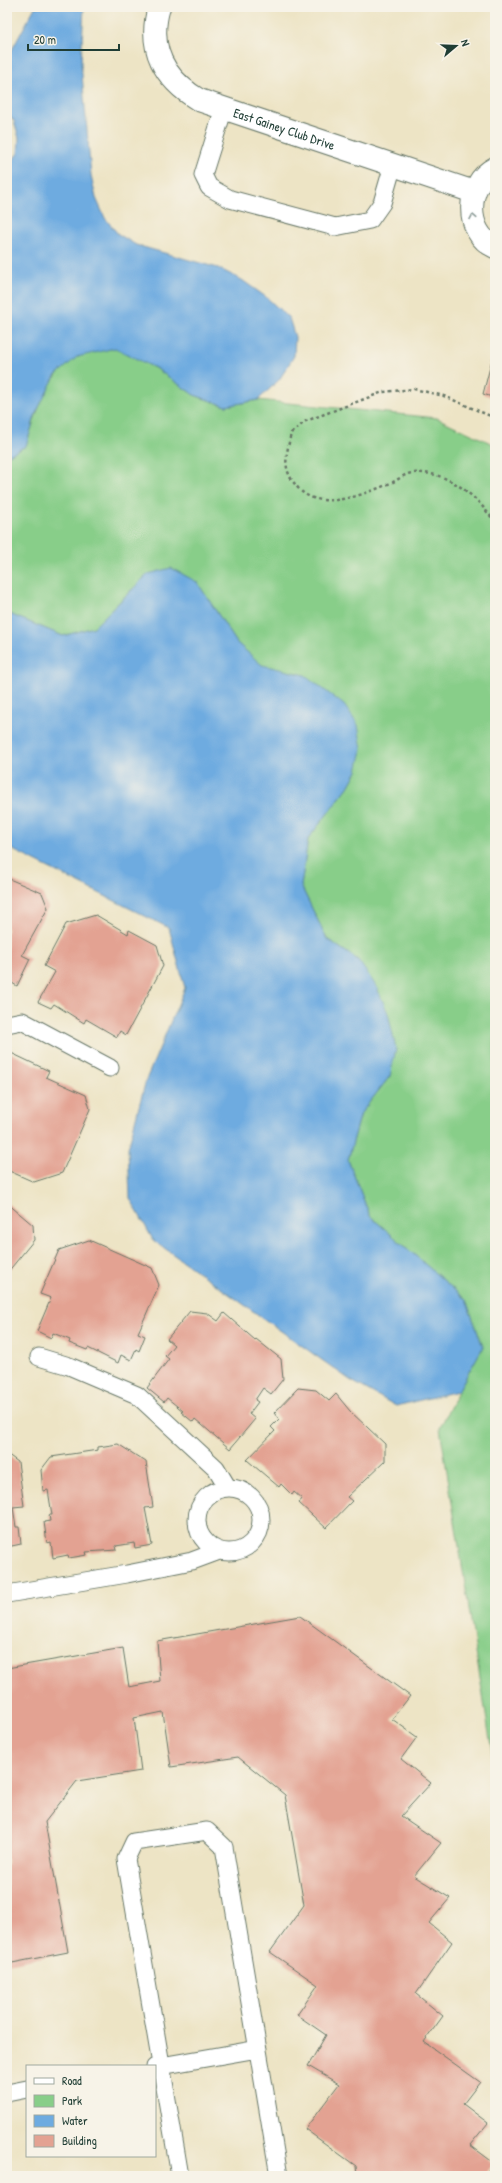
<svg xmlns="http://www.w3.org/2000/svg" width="502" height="2183" font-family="'Patrick Hand',sans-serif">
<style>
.green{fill:#88ce89;stroke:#54865e}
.water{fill:#6eabe0;stroke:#46748a}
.building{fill:#e3a292}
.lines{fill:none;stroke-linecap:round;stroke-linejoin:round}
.lane-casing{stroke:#677767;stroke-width:19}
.secondary-casing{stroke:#677767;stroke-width:24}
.path{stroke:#677767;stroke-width:2.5;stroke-dasharray:3 3;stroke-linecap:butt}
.lane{stroke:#fff;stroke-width:17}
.secondary{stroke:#fff;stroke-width:22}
.oneway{stroke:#8f9e9a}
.labels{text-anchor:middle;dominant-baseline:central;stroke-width:3.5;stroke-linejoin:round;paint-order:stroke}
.street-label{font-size:13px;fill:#1f3d34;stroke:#f7f3e8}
</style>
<rect width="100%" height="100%" fill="#f7f3e8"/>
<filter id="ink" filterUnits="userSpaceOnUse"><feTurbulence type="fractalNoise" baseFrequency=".025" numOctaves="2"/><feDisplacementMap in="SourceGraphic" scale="8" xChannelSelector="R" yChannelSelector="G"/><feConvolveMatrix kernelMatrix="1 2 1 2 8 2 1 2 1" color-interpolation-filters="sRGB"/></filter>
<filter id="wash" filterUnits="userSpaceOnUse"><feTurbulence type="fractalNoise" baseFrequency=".012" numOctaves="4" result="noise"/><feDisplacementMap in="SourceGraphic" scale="16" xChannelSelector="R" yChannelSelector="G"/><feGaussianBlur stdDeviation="0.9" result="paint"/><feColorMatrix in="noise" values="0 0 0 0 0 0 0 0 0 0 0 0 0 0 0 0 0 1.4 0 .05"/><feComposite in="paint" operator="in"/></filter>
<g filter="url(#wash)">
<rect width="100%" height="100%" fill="#ede4c5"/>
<!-- green -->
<path class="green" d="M115 348 157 369 194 395 226 406 258 400 437 418 495 445V1771L440 1428 458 1391 483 1347 466 1300 370 1216 348 1160 361 1113 390 1076 358 960 327 939 301 886 308 839 348 787 357 771 305 675 262 666 237 643 197 582 131 590 94 627 63 636 7 613V456L26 446C36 414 46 377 76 357 86 351 104 351 115 348Z"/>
<!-- water -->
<path class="water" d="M35 7H84L81 63 91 175 96 198 105 218 118 234 136 245 218 268 242 280 266 297 289 318 295 337 294 356 279 380 258 400 226 406 194 395 157 369 115 348 77 357 55 376 36 413 26 446 7 456V168L18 153 19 138 14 121 7 112V59Z
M171 568 197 582 237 643 262 665 305 675 344 705 358 725 362 750 357 771 348 787 308 839 301 886 327 939 358 960 376 986 388 1013 396 1049 390 1076 361 1113 348 1160 370 1216 466 1300 483 1347 458 1391 396 1406 350 1380 153 1240 130 1198 128 1148 146 1080 185 988 169 928 7 847V613L63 636 94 627 148 574Z"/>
<g id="blocks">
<!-- building -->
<path class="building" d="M494 352H495V398L483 394Z
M7 878 42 893 48 908 22 955 30 959 17 986 7 980Z
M96 915 128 934 129 930 157 945 163 966 126 1035 120 1031 117 1037 86 1019 84 1023 54 1004 51 1008 38 1002 55 972 44 966 66 924Z
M7 1051 49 1071 46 1077 86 1095 90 1109 62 1173 34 1182 7 1170Z
M7 1203 33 1225 34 1240 7 1273Z
M89 1240 152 1268 159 1285 138 1333 145 1336 139 1351 136 1349 131 1360 121 1355 118 1363 88 1348 87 1350 69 1343 70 1340 53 1333 51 1338 37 1331 51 1298 40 1294 59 1250Z
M190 1311 207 1313 218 1321 224 1313 255 1340 256 1339 281 1359 283 1379 271 1394 263 1388 255 1400 258 1402 249 1414 255 1419 230 1449 195 1419 193 1422 181 1412 183 1411 167 1398 164 1402 147 1388 169 1359 165 1356 174 1345 167 1339Z
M298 1388 316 1390 329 1401 336 1394 350 1411 385 1444V1461L347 1497 352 1501 326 1528 299 1503 302 1499 294 1492 292 1495 281 1484 279 1487 247 1460 275 1431 271 1427 279 1419 274 1413Z
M118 1444 146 1462 153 1507 145 1508 152 1545 135 1548 134 1543 116 1546 117 1550 86 1552 87 1555 69 1558 68 1555 53 1558 51 1542 47 1543 44 1522 50 1521 49 1515H52L48 1490 43 1491 41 1470 51 1457 98 1450V1447Z
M7 1454 18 1462 24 1506 13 1507 16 1527H19L21 1544 7 1547Z
M300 1616 410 1696 392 1719 417 1737 401 1759 431 1783 401 1816 441 1843 414 1876 450 1898 429 1923 452 1942 416 1994 443 2016 424 2042 480 2082 463 2104 488 2123 470 2145 494 2163 484 2176H357L356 2166 305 2129 339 2084 308 2066 326 2035 297 2015 318 1985 270 1952 304 1905 285 1795 238 1757 171 1767 163 1712 134 1718 141 1771 77 1781 45 1822 68 1952 7 1964V1668L123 1648 129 1687 160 1681 157 1641Z"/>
</g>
</g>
<g filter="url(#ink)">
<use href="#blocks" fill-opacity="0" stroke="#677767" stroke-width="1"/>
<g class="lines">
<defs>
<path id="lane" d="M224 108 203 175 209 187 230 199 335 227 370 220 382 203 393 165
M7 1024 22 1021 110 1068
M39 1357 69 1366 137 1395 216 1468 228 1488
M197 1520a32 32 0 1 1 64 0a32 32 0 1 1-64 0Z
M7 1594 127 1574 192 1561 219 1551
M155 2067 258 2049
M7 2093 27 2089
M180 2176 126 1859 134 1842 207 1831 224 1847 279 2176"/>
<g id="secondary">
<path id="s1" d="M159 7C147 48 164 79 199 100L474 192"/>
<path d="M495 168C465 183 464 233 495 247"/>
</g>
</defs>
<!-- lane casing -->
<use href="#lane" class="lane-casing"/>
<!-- secondary casing -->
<use href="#secondary" class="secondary-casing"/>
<!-- path -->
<path class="path" d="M495 418 444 396 414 389 383 392 306 421 291 433C286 458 281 469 299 489 321 513 368 493 393 482 399 479 406 473 413 473 448 470 476 496 495 522"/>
<!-- lane -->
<use href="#lane" class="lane"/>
<!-- secondary -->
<use href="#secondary" class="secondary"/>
</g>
<!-- one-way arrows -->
<defs><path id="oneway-chevron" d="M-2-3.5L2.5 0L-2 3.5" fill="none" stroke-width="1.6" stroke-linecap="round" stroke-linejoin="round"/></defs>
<use class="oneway" href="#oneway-chevron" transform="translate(473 217) rotate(-101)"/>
</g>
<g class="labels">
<!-- street labels -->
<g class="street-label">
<text stroke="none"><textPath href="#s1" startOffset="200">East Gainey Club Drive</textPath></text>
</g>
</g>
<!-- margin -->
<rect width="502" height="2183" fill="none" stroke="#f7f3e8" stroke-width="24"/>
<!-- legend -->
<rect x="26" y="2065" width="130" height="92" fill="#f7f3e8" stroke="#a1aaa0"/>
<rect x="34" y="2078" width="20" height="6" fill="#ffffff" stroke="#a1aaa0"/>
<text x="62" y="2085" font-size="12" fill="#1f3d34">Road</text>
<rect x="34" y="2095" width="20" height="12" fill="#88ce89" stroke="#a1aaa0"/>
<text x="62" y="2105" font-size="12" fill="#1f3d34">Park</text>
<rect x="34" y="2115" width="20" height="12" fill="#6eabe0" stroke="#a1aaa0"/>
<text x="62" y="2125" font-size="12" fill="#1f3d34">Water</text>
<rect x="34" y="2135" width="20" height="12" fill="#e3a292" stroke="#a1aaa0"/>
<text x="62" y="2145" font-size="12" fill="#1f3d34">Building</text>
<!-- north arrow -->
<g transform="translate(456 46) rotate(71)" stroke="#f7f3e8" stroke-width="3" paint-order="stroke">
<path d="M0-3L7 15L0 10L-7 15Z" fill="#1f3d34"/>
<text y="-6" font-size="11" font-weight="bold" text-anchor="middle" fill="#1f3d34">N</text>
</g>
<!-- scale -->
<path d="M28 44v6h91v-6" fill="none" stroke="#1f3d34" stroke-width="2"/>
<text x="34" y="44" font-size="12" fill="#1f3d34" stroke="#f7f3e8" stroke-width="3" paint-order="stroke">20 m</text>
</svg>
